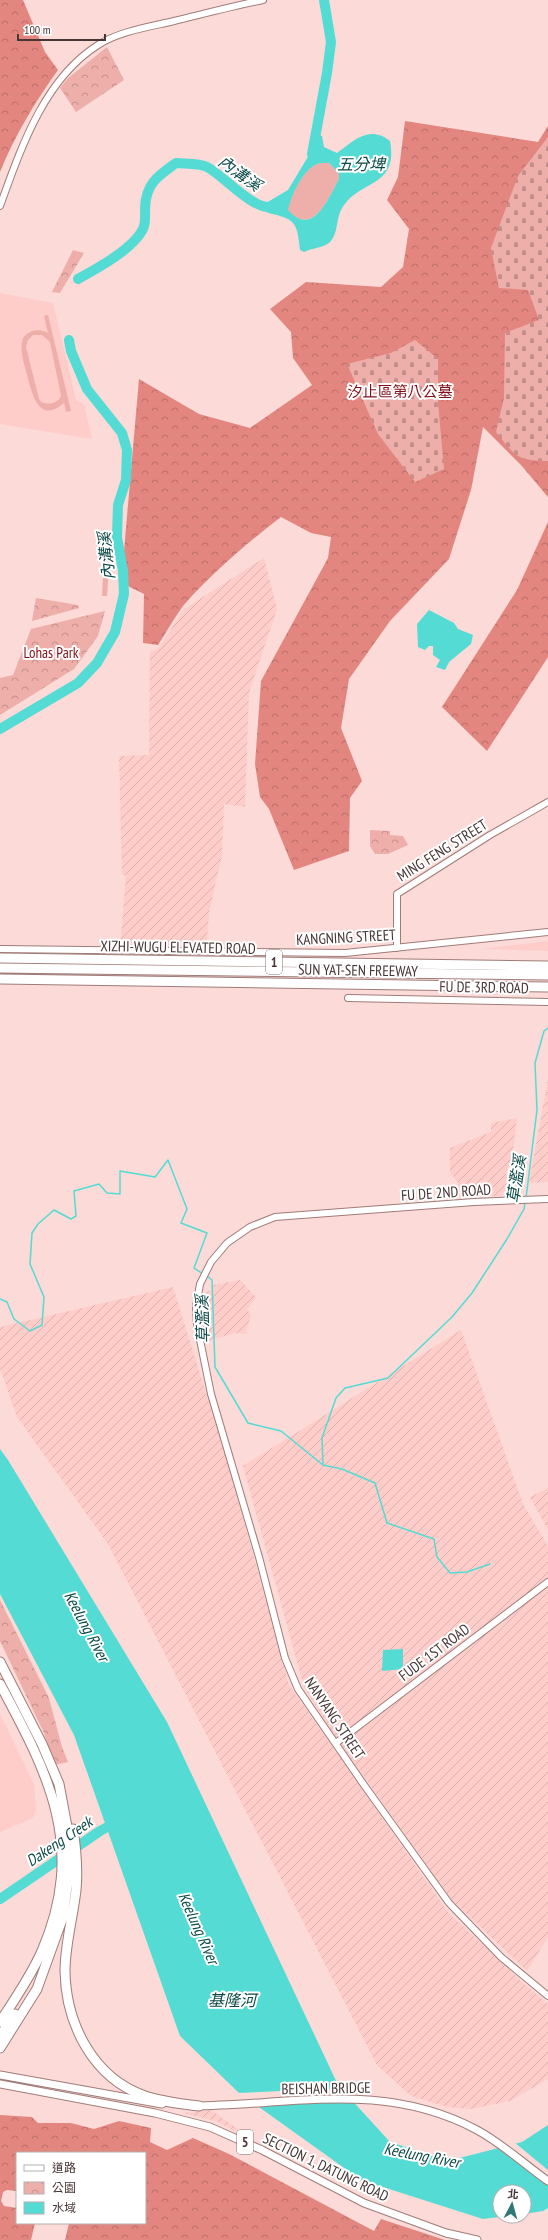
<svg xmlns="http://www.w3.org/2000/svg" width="548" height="2240" font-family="'PT Sans Narrow','Noto Sans TC',sans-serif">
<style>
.built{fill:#fecdc9}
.industrial{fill:url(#industrial-furrows)}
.green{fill:#eeafaa;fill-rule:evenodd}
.forest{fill:url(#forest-crowns)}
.cemetery{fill:url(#cemetery-stones)}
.park{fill:url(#park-crowns)}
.water{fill:#54dbd4;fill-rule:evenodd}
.pier{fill:#fbdad7}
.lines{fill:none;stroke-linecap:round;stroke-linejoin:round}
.stream{stroke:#54dbd4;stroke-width:1.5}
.river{stroke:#54dbd4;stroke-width:10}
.minor-casing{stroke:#a07c78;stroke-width:8}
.major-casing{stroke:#a07c78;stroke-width:9}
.highway-casing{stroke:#a07c78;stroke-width:11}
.minor{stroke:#fff;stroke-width:6}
.major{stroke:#fff;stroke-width:7}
.highway{stroke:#fff;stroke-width:9}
.labels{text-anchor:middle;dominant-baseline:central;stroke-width:4;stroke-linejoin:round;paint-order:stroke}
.shield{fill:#fff;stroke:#7e7272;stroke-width:1}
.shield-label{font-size:14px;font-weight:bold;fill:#463635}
.park-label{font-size:15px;fill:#820f19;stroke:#fff}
.street-label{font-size:15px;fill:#463635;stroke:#fff}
.water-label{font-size:16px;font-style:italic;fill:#0d4a47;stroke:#fff}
</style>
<defs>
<pattern id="industrial-furrows" width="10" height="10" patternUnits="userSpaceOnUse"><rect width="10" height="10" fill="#fecdc9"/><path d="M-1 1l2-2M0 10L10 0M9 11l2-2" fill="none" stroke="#dbb1ad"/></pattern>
<pattern id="forest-crowns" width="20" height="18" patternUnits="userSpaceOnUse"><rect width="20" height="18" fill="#e48680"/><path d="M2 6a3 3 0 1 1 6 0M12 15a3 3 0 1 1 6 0" fill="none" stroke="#bb6e6a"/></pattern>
<pattern id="cemetery-stones" width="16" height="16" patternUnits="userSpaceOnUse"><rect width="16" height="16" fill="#eeafaa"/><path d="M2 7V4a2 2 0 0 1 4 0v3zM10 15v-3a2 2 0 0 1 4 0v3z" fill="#c38f8b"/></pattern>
<pattern id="park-crowns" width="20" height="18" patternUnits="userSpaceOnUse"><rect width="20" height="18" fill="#eeafaa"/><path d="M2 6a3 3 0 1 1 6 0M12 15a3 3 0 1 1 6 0" fill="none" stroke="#c38f8b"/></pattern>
</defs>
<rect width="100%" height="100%" fill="#fbdad7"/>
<!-- built -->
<path class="built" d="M0 293 53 303 76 400 84 404 92 439 0 424Z
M548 941V951L481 949Z
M0 1714 34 1784 36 1809 33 1818 0 1832Z"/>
<!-- industrial -->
<path class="industrial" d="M264 558 277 609 249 693 245 807 224 804 222 855 209 912 207 940 200 949 120 948 126 876 122 874 119 756 149 755 150 652 159 648 184 609Z
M548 1079V1182L529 1183Z
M517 1118 512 1157 506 1174 507 1177 505 1190 501 1196 459 1197 458 1183 450 1172V1148L491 1132V1123Z
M240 1280 256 1297 247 1310 251 1314 246 1334 235 1333 204 1342 201 1316 204 1293 214 1289 213 1285Z
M173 1287 230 1470 289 1685 448 1912 522 1982 548 2004V2079L510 2101 471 2109 447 2107 411 2096 377 2065 108 1544 17 1417 0 1368V1327Z
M461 1330 523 1504 548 1546V1937L527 1971 451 1899 330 1729 304 1687 243 1466Z
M548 1488V1530L530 1497Z
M211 2110 238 2129 237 2132 216 2121 183 2113Z"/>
<!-- green -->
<path class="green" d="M321 163H329L339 173V179C328 199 313 238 287 210 292 194 304 166 321 163Z
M48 315 71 411 66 412 64 403C38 425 32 393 27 375 24 363 19 349 23 338 29 330 39 328 48 333L44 316ZM33 335H42L50 342 61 396C57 404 49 405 41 402L39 399 26 347 28 340Z
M105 537H111L107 596H102Z"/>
<!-- forest -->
<path class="forest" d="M0 0H23L45 52 58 70C35 102 15 135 0 172Z
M405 121 538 142 548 126V497L521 465 483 427 471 490 449 559 390 621 349 679 341 728 362 781 350 798 349 851 294 870 269 809 260 797 255 764 261 681 328 558 331 537 311 533 281 517C246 544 212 573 183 606 174 618 166 633 158 645L143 643 144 594 126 585 124 551 139 379 199 414 250 428 312 385 293 358 291 332 270 309 306 282 381 287 403 267 409 229 387 200 398 177Z
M548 522V657L487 751 442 707 517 590Z
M0 2115 32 2117 38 2123H71L94 2129 119 2121 151 2128 150 2142 167 2150 193 2138 229 2154 374 2231 381 2219 445 2240H65L69 2223H145V2153H17V2191L7 2190 3 2192 1 2201 4 2206 17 2208V2223H35L31 2240H0Z"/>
<!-- cemetery -->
<path class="cemetery" d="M548 137V461C515 461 515 455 496 432L504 398 505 333 539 320 528 290 499 288 491 248 518 176Z
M415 340 438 359V403L444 469 415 482 378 434 347 364 391 353Z"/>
<!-- park -->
<path class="park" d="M107 47 124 80 76 112 60 88 68 78Z
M73 250 84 253 60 293 52 292Z
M36 598 78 605 79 608 32 621Z
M105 611 98 636 74 669 0 715V678L13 675 31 629Z
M370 830 390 831V835L403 836 408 845 388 854H375L370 846Z
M0 1600 49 1698 62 1747 68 1762 54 1765 44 1733 0 1641Z"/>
<!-- water -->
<path class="water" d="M316 133 322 136 324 147 337 153C355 140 369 125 390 141 399 189 357 179 341 210 336 220 338 234 330 242 324 248 311 248 304 252L300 250C297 221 295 219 268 213L266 203 288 190 309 155ZM321 163H329L339 173V179C328 199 313 238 288 210 292 194 304 166 321 163Z
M429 610 454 623 458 629 473 635 471 644 449 662 445 670 436 667 440 660 433 655V646H429L425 650 418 647 417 624Z
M0 1449 8 1460 167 1722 338 2085 390 2142 448 2161 522 2142 548 2125V2208L543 2211 524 2214V2192H500V2216H507L483 2219 361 2180 238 2092 180 2036 74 1735 0 1594Z
M403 1649V1669L382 1671 383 1650Z"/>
<!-- pier -->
<path class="pier" d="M324 2089H344L353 2098 251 2103 237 2093Z
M514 2142 548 2170V2183L496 2146Z"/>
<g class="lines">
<!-- stream -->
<path class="stream" d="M526 1198 537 1110 535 1063 544 1031 548 1028
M207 1276 212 1280 215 1367 248 1423 281 1431 323 1465 342 1469 375 1483 387 1523 434 1539 437 1557 450 1573 467 1572 490 1564
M0 1299 7 1302 14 1319 30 1331 42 1325 44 1297 30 1264 32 1233 38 1224 54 1210 71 1219 76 1216 74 1191 99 1184 107 1193 120 1194V1171L155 1177 168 1160 187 1209 181 1223 207 1233 194 1268 203 1274
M323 1465 322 1438 336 1398 345 1388 388 1378 452 1317 472 1293 507 1239 524 1209 525 1202"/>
<!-- river -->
<path class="river" d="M312 154 327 73 331 42 324 0
M78 279C98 268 133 249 143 229 146 223 145 214 145 208 146 183 158 176 176 163 186 164 199 163 207 167 224 175 259 218 278 205
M0 729 78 683 97 663 115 632 124 594 123 571 117 537 118 505 126 480 127 450 122 433 87 389 71 351 69 340
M0 1899 100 1831 118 1821"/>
<defs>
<path id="minor" d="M0 206C21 148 44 79 98 45 120 31 149 27 174 21 203 14 233 6 263 0
M397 948V894L490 835 548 802
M0 949 345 953 548 932
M348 998 548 1002
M548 1199 474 1202 275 1217 250 1227 227 1243 211 1262 200 1284 196 1307 197 1325 211 1394 259 1557 285 1658 298 1689 364 1785 449 1903 501 1957 548 1996
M336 1743 548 1582"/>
<path id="major" d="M0 2075 162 2104
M0 2084 155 2113 210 2127 262 2150 364 2203 446 2233 477 2240
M194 2106C292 2105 384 2080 477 2130 503 2144 524 2164 548 2181"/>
<path id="highway" d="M0 958 548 966
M0 968 548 975
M0 979 548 987
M0 1662 42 1744 59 1784 68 1832 70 1865 63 1917 37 1989 0 2048
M0 1684C49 1775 87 1847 42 1951 31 1976 15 1999 0 2022
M73 1829C76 1849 78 1870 76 1890 73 1917 65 1944 65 1971 66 2024 93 2078 145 2096 163 2102 181 2104 199 2106
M0 2036 15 2014"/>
</defs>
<!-- minor casing -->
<use href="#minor" class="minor-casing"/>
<!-- major casing -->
<use href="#major" class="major-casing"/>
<!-- highway casing -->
<use href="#highway" class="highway-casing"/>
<!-- minor -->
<use href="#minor" class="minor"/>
<!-- major -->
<use href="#major" class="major"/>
<!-- highway -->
<use href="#highway" class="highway"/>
</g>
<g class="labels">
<!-- shield labels -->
<g class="shield">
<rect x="266" y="950" width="16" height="24" rx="3"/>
<rect x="237" y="2130" width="16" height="24" rx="3"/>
</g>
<g class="shield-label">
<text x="274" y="962">1</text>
<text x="245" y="2142">5</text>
</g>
<!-- park labels -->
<g class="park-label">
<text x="400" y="391">汐止區第八公墓</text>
<text x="51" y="652">Lohas Park</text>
</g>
<!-- street labels -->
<g class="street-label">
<text transform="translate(442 850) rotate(-32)">MING FENG STREET</text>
<text transform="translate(346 937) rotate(-3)">KANGNING STREET</text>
<text transform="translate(178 947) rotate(1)">XIZHI-WUGU ELEVATED ROAD</text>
<text transform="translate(358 970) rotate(1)">SUN YAT-SEN FREEWAY</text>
<text transform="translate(484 987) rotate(1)">FU DE 3RD ROAD</text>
<text transform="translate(446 1192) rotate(-4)">FU DE 2ND ROAD</text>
<text transform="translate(434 1652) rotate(-37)">FUDE 1ST ROAD</text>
<text transform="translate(335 1718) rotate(56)">NANYANG STREET</text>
<text transform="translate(326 2088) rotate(-1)">BEISHAN BRIDGE</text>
<text transform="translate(326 2167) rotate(26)">SECTION 1, DATUNG ROAD</text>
</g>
<!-- water labels -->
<g class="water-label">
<text x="361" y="164">五分埤</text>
<text transform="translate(240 173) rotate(36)">內溝溪</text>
<text transform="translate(106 556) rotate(-96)">內溝溪</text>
<text transform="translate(516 1179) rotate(-81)">草濫溪</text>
<text transform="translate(202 1319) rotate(-91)">草濫溪</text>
<text transform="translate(87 1626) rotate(62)">Keelung River</text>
<text transform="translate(59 1841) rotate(-34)">Dakeng Creek</text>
<text transform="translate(199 1928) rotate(66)">Keelung River</text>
<text x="232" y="2000">基隆河</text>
<text transform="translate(422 2155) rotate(11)">Keelung River</text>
</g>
</g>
<!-- legend -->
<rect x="16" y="2152" width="130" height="72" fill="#ffffff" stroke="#b5afae"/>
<rect x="24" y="2165" width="20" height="6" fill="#ffffff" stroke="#b5afae"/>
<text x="52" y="2172" font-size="12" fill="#463635">道路</text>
<rect x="24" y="2182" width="20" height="12" fill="url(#park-crowns)" stroke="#b5afae"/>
<text x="52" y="2192" font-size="12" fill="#463635">公園</text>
<rect x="24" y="2202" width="20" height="12" fill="#54dbd4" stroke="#b5afae"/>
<text x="52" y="2212" font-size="12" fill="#463635">水域</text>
<!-- north arrow -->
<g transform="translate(512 2204) rotate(6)"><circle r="19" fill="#ffffff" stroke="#b5afae"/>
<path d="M0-3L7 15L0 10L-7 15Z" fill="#307875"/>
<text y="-6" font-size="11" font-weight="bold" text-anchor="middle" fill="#463635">北</text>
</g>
<!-- scale -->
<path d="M18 34v6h87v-6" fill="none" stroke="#463635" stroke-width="2"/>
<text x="24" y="34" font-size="12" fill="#463635" stroke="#ffffff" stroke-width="3" paint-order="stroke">100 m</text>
</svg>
